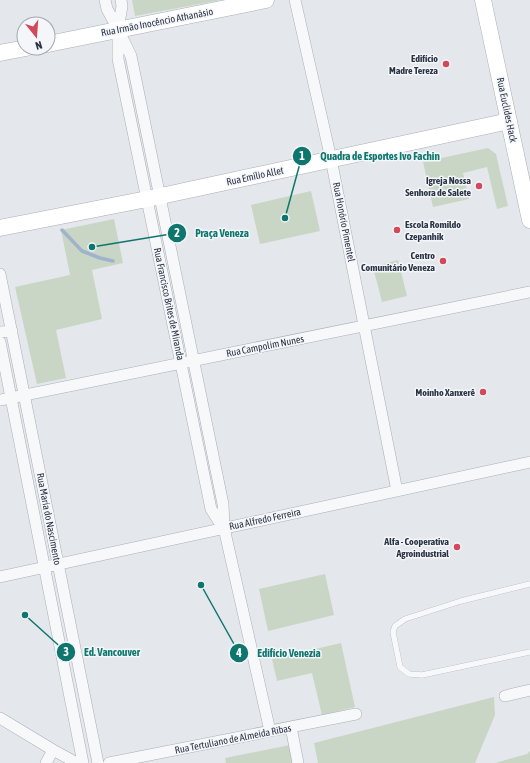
<svg xmlns="http://www.w3.org/2000/svg" width="530" height="763" font-family="'Asap Condensed',sans-serif">
<style>
.green{fill:#c9d6c5}
.lines{fill:none;stroke-linecap:round;stroke-linejoin:round}
.stream{stroke:#9fb4cc;stroke-width:3.5}
.lane-casing{stroke:#a9aeb7;stroke-width:6}
.street-casing{stroke:#a9aeb7;stroke-width:12}
.secondary-casing{stroke:#a9aeb7;stroke-width:17}
.lane{stroke:#f7f8fa;stroke-width:5.5}
.street{stroke:#f7f8fa;stroke-width:11}
.secondary{stroke:#fff;stroke-width:16}
.poi-dot{fill:#d1495b;stroke:#f4f6f9;stroke-width:1.5}
.labels{text-anchor:middle;dominant-baseline:central;stroke-width:3;stroke-linejoin:round;paint-order:stroke}
.street-label{font-size:10px;fill:#2b3445;stroke:#f4f6f9}
.poi-label{font-size:10px;font-weight:bold;fill:#2b3445;stroke:#f4f6f9;text-anchor:end}
.leader{fill:none;stroke:#0f766e;stroke-width:1.5}
.callout-dot{fill:#0f766e;stroke:#f4f6f9;stroke-width:1.5}
.mark-label{font-size:12px;text-anchor:middle;font-weight:bold;fill:#fff}
.callout-label{font-size:11px;text-anchor:middle;font-weight:bold;fill:#0f766e;stroke:#f4f6f9;stroke-width:3;stroke-linejoin:round;paint-order:stroke}
</style>
<rect width="100%" height="100%" fill="#e4e7ec"/>
<!-- green -->
<path class="green" d="M132 0H221L135 16Z
M488 148 496 154 508 206 497 209 487 167 463 173 469 199 433 207 423 162Z
M311 191 320 231 260 244 251 205Z
M114 219 123 263 92 270 102 319 56 330 66 378 37 384 15 287 70 275 61 230Z
M398 260 407 296 382 302 373 267Z
M325 574 334 615 268 631 259 589Z
M341 643 355 707 322 715 312 673 277 681 272 659Z
M494 697 495 715 475 763H318L314 743Z
M290 745 294 763H226L225 758Z
M530 751V763H495L527 754Z"/>
<g class="lines">
<!-- stream -->
<path class="stream" d="M62 230 82 251 100 258 113 261"/>
<defs>
<path id="lane" d="M530 584 461 601 405 619 395 626 393 632 400 667 409 674 422 675 530 652"/>
<path id="street" d="M105 0 107 9 118 29V59L211 509 223 528
M121 0 122 6 118 29 131 56 223 504 224 528 270 731
M295 0 331 159 397 491
M0 274 98 763
M0 332 12 331
M0 342 83 763
M0 400 530 292
M0 577 530 462
M505 696 530 690
M0 718 53 750 77 763
M291 727 298 763
M46 763 53 750
M109 763 356 714"/>
<path id="secondary" d="M483 0 530 220
M48 44 266 0
M0 53 26 48
M0 228 147 199 509 121"/>
</defs>
<!-- lane casing -->
<use href="#lane" class="lane-casing"/>
<!-- street casing -->
<use href="#street" class="street-casing"/>
<!-- secondary casing -->
<use href="#secondary" class="secondary-casing"/>
<!-- lane -->
<use href="#lane" class="lane"/>
<!-- street -->
<use href="#street" class="street"/>
<!-- secondary -->
<use href="#secondary" class="secondary"/>
</g>
<!-- markers -->
<g class="poi-dot">
<circle cx="446" cy="64" r="4"/>
<circle cx="479" cy="186" r="4"/>
<circle cx="397" cy="230" r="4"/>
<circle cx="443" cy="261" r="4"/>
<circle cx="483" cy="392" r="4"/>
<circle cx="457" cy="547" r="4"/>
</g>
<g class="labels">
<!-- street labels -->
<g class="street-label">
<text transform="translate(157 22) rotate(-11)">Rua Irmão Inocêncio Athanásio</text>
<text transform="translate(507 110) rotate(78)">Rua Euclides Hack</text>
<text transform="translate(255 176) rotate(-12)">Rua Emílio Allet</text>
<text transform="translate(344 222) rotate(79)">Rua Honório Pimentel</text>
<text transform="translate(169 304) rotate(78)">Rua Francisco Brites de Miranda</text>
<text transform="translate(265 346) rotate(-11)">Rua Campolim Nunes</text>
<text transform="translate(49 519) rotate(79)">Rua Maria do Nascimento</text>
<text transform="translate(265 519) rotate(-12)">Rua Alfredo Ferreira</text>
<text transform="translate(233 739) rotate(-11)">Rua Tertuliano de Almeida Ribas</text>
</g>
<!-- poi labels -->
<g class="poi-label">
<text x="438" y="58">Edifício<tspan x="438" dy="12">Madre Tereza</tspan></text>
<text x="471" y="180">Igreja Nossa<tspan x="471" dy="12">Senhora de Salete</tspan></text>
<text x="405" y="224" text-anchor="start">Escola Romildo<tspan x="405" dy="12">Czepanhik</tspan></text>
<text x="435" y="255">Centro<tspan x="435" dy="12">Comunitário Veneza</tspan></text>
<text x="475" y="392">Moinho Xanxerê</text>
<text x="449" y="541">Alfa - Cooperativa<tspan x="449" dy="12">Agroindustrial</tspan></text>
</g>
</g>
<!-- callouts -->
<path class="leader" d="M285 218L302 156M92 247L177 233M25 615L66 652M201 585L239 653"/>
<g class="callout-dot">
<circle cx="285" cy="218" r="4"/>
<circle cx="92" cy="247" r="4"/>
<circle cx="25" cy="615" r="4"/>
<circle cx="201" cy="585" r="4"/>
<circle cx="302" cy="156" r="10"/>
<circle cx="177" cy="233" r="10"/>
<circle cx="66" cy="652" r="10"/>
<circle cx="239" cy="653" r="10"/>
</g>
<g class="mark-label">
<text x="302" y="160">1</text>
<text x="177" y="237">2</text>
<text x="66" y="656">3</text>
<text x="239" y="657">4</text>
</g>
<g class="callout-label">
<text x="380" y="160">Quadra de Esportes Ivo Fachin</text>
<text x="222" y="237">Praça Veneza</text>
<text x="112" y="656">Ed. Vancouver</text>
<text x="289" y="657">Edifício Venezia</text>
</g>
<!-- north arrow -->
<g transform="translate(36 36) rotate(163)"><circle r="19" fill="#f4f6f9" stroke="#a4a8b1"/>
<path d="M0-3L7 15L0 10L-7 15Z" fill="#d1495b"/>
<text y="-6" font-size="11" font-weight="bold" text-anchor="middle" fill="#2b3445">N</text>
</g>
</svg>
